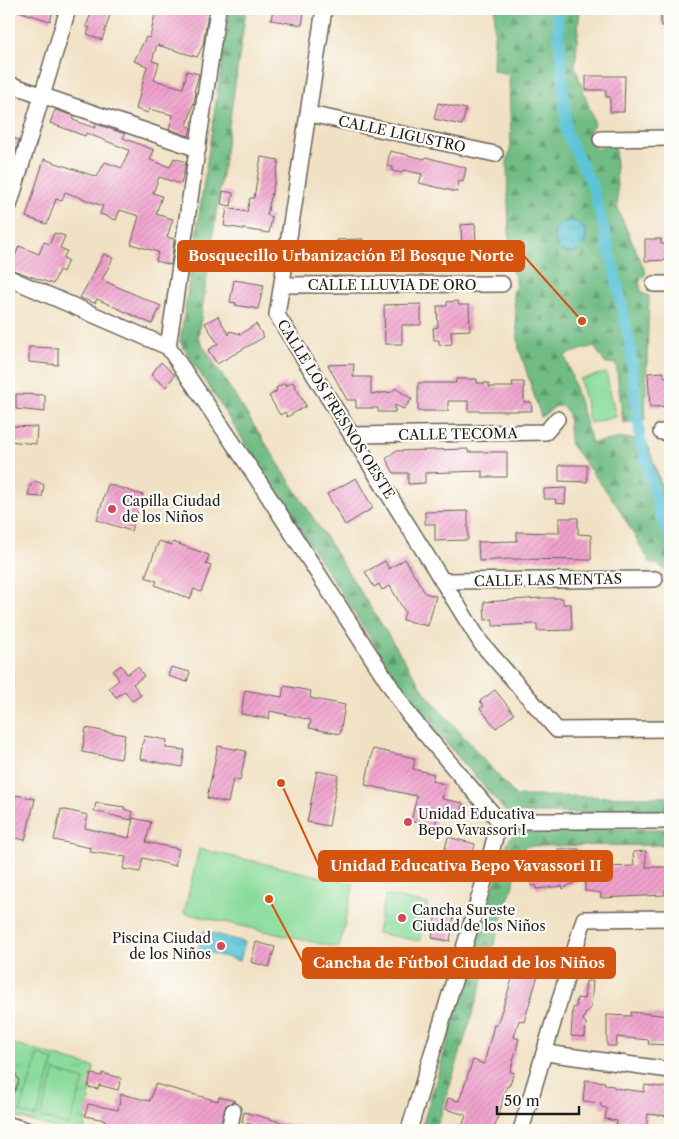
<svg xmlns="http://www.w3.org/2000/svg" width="679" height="1139" font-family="'Libre Caslon Text',serif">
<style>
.grass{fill:url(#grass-tufts);stroke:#547c5c}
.forest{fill:url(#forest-firs);stroke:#466c50}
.garden{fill:#8bdc9c;stroke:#547c5c}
.water{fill:url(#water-waves);stroke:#3c707a}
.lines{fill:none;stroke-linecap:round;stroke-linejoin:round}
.canal{stroke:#5cc4d8;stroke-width:11}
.building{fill:url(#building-hatch)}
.minor-casing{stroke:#676157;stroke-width:18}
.minor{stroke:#fff;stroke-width:15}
.poi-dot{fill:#d1495b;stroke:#fdfcf7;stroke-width:2}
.labels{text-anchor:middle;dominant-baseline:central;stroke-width:4.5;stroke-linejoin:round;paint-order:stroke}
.street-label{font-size:14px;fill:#1c1c1c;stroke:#fdfcf7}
.poi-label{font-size:14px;fill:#1c1c1c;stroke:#fdfcf7;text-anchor:start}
.leader{fill:none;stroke:#d4530e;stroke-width:2}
.callout-dot{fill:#d4530e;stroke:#fdfcf7;stroke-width:2}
.callout{fill:#d4530e;stroke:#d4530e;stroke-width:2}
.callout-label{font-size:15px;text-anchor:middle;font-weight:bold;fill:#fff}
</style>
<defs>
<pattern id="grass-tufts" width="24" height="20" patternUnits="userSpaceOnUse" patternTransform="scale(1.25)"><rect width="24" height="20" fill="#8bdc9c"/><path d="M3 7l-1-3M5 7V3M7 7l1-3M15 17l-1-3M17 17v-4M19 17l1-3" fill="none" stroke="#77bc86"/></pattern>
<pattern id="forest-firs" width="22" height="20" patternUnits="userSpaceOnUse" patternTransform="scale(1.25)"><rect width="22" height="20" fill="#70bc84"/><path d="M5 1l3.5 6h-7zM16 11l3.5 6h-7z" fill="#5b986b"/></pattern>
<pattern id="water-waves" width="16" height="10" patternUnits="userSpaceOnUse" patternTransform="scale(1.25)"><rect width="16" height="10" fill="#5cc4d8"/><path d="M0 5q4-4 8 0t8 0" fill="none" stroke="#4fa8b9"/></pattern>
<pattern id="building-hatch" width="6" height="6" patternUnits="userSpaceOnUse" patternTransform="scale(1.25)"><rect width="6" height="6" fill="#f0a2cd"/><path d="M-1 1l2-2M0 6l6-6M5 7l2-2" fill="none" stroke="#cd8baf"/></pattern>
</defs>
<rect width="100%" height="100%" fill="#fdfcf7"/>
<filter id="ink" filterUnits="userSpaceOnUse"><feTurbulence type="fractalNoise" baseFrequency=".02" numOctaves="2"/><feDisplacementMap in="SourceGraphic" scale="10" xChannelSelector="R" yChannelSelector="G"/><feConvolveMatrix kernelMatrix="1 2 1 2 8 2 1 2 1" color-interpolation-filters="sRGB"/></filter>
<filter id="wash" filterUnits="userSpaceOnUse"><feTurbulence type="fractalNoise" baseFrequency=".0096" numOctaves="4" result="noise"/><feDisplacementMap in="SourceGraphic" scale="20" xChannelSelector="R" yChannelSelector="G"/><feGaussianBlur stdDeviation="1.12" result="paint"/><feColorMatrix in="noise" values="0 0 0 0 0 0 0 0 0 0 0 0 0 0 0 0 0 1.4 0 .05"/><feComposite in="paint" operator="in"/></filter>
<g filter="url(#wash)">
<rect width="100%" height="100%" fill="#f1e1c4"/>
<!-- grass -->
<path class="grass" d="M9 1043 94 1067 84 1130H62L9 1115Z"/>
<!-- forest -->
<path class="forest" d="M230 9H246L198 338 426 694 516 796 670 797V813H507L414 706 180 342Z
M495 9H580L575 67 595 124C586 132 587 143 598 149L615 144 618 210 646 273 639 282 642 293 649 296 645 420 623 423 616 364 605 363 594 346 565 355 592 443 623 438 646 440 670 511V585L666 572 658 564H651L616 504 570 443 568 412 561 406H556L541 417 519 348 513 293C518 284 517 277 510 269L507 162 511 146 509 75 493 70Z
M519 829H670V845L525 846 436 1130H421L506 846 510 838Z"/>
<!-- garden -->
<path class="garden" d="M606 373 616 417 590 423 580 379Z
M199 849 354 884 339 948 184 913Z
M385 895 428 904 420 941 377 933Z
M38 1055 54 1060 36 1117 20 1112Z
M55 1071 84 1080 69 1126 40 1117Z"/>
<!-- water -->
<path class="water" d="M554 237a16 16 0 1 1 32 0a16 16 0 1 1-32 0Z
M203 931 245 942 240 961 198 950Z"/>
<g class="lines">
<!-- canal -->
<path class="canal" d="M557 9 567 134 592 185 613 263 630 346 640 438 659 512 670 540"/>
</g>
<g id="blocks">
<!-- building -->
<path class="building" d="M18 9H54L50 21 18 11Z
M93 9H112L102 40 87 34 90 28 86 26Z
M156 9 179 14 181 9H197L196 11 208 13 203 45 197 57 157 45 152 61 159 63 154 80 183 88 187 71 199 74 194 92H196L195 98 187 126 191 127 189 136 169 129 173 115 153 110 150 109 148 113 136 109 147 66 134 61 146 37 150 38Z
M273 9H298L297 12 304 13 302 25 271 20Z
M661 11 670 12V26H661Z
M586 76H625L624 112H610V97H606V90H586Z
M438 103 466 109 462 125 434 119Z
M55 110 74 116 73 120 95 128 96 124 125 134 123 138 154 150 150 160 170 167 174 158 186 162 181 184 159 177 153 193 162 196 156 214 173 219 167 237 174 239 171 265 156 261 158 252 131 244 139 216 120 210 116 220 100 214 103 206 65 192 62 201 56 199 47 224 26 217 44 159 97 177 105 162 122 168 129 150 86 133 85 136 50 123Z
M9 137 19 140 11 167H9Z
M390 151 425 159 426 157 466 168 463 182 459 181 457 192 419 183 422 174 403 170 402 173 392 171 393 167 387 166Z
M261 157 279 160 267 215 272 217 269 233 224 226 227 208 247 212 250 198H254Z
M223 191 233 193 231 206 221 204Z
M475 224 476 244 505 243V258L490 259V265L463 269V260L457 261V252H462L461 225Z
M54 233 65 236 60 248 67 251 63 258 68 260 63 272 59 270 53 284 10 269 19 246 39 254 44 242 50 244Z
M363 239 364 264 339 265 337 240Z
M645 239H661V244H670V260L645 261Z
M104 254 113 258 102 280 161 306 152 324 97 299 95 303 80 298Z
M234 280 264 285 258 309 235 305 236 303 230 302Z
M458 301 459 305H469L470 330 451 331 452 344 439 345V340H434L433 328 438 327 437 306H447V302Z
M421 304V325H402V344H385L384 305Z
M218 316 229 335 230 331 241 334 256 324 264 337 217 364 208 350 218 344 205 323Z
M29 347 58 348V365L29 362Z
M161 362 175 375 166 387 151 375Z
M354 364 353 377H371V394L392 392 395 388 412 399 404 409 395 405V412H378V408H356V400H347L328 365Z
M664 372V377L670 376V406L650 407 648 373Z
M456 379H477V383H489V387H513L512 382H524V402H531L532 411H468V401H448V411H418V383H456Z
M293 382 306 406 287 417 285 412 280 415 269 396 277 391 276 388 285 383 286 386Z
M16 394 45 395V412L16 409Z
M9 426 37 427 36 444 9 441Z
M468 449V452H507V477H482V471L425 473V483L408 484V473H394L386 459 395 451Z
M559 465H587V482L559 481Z
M356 478 373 508 345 525 327 494Z
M36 481 44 485 42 497 28 496 30 486Z
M108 484 143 495 131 531 97 520Z
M566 488 565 504 555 503 556 499H544V489Z
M468 511V540L435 541V524H425V512Z
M559 518H578V534L591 535V560L511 559 479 561 478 542 517 541V532L559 533Z
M159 541 171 545 173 542 209 555 206 564 211 566 201 592 194 589 190 599 155 585 157 581 145 577Z
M405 559 425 593 436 596 428 626 403 620 405 612 390 586 382 590 379 584 374 587 365 572 385 561 389 569Z
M542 598H563V604H571L572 630 537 631V624L493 626V619L485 620 484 602Z
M121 665 127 674 138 667 144 676 133 684 141 695 132 701 125 691 116 697 109 688 119 680 113 671Z
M171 667 190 672 187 682 168 676Z
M284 686 311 691 310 698 345 705 340 734 309 728 311 720 270 711 269 719 241 714 245 690 282 697Z
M495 690 514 714 496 728 480 708 484 706 480 701Z
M86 728 125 735 121 759 82 752Z
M144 736 167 740 166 748 185 750 182 767 140 759Z
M218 746 246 751 240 781 233 779 228 803 207 798Z
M373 749 415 758 413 769 434 774 432 781 445 784 442 799 463 803 460 820 437 815 435 827 411 821 417 796 365 785Z
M317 771 338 775 329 826 307 822Z
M16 795 35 799 25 840 9 837V802L14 804Z
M96 803 125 807 124 809 133 812 131 820 94 811Z
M61 809 88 815 85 828 129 838 133 818 151 822 146 842 179 849 175 866 143 858 140 872 123 869 126 857 90 852 91 848 54 840Z
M448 837 475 844 470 867 442 860Z
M558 849H579V868L634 866 633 852 646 851V867H670V890H665V895L601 898V893L585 891V876L563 889 562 886 536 889V885L531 886 532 867 539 866V863L558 862Z
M436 913 454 915 450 941 432 938Z
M256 942 275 947 269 967 251 962Z
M530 951 544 955 524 1022 519 1020 514 1037 519 1039 510 1072 514 1073 509 1086H507L494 1130H461L466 1115 445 1109 448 1098 459 1101 473 1060 484 1064 494 1025H497L516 967 510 965 513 954 527 958Z
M586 981H593L591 1008 586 1012 583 1020 586 1023 585 1037 571 1036 573 1008 576 1007 577 998 584 999Z
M631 1012 670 1016V1045L648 1044 649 1040 617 1037 616 1046H607V1015L631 1016Z
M9 1059 19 1081 9 1102Z
M102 1073 121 1078 118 1090 99 1085 98 1089 88 1087 91 1074 102 1076Z
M585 1080 605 1082 604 1085 614 1086V1088L644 1092 645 1085 670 1088V1110H668V1116L648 1114 646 1130 616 1128 617 1121 605 1119 607 1108 601 1107V1103L583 1101Z
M155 1084 218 1101 219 1097 235 1101 226 1105 218 1130 209 1128V1130H104L105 1120 85 1116 88 1104 118 1110 121 1094 150 1101Z
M244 1112 303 1128 302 1130H268L254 1126 255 1125 242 1122Z"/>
</g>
</g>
<g filter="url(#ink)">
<use href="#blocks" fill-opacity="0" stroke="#676157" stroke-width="1"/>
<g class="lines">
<defs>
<path id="minor" d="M324 9 277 315 481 643 557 730 670 729
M9 84 198 149
M310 114 495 154
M601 139 670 138
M9 206 68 9
M9 278 168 347 256 477 409 715 499 821H670
M654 284H670
M283 285 502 284
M168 347 218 9
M661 432H670
M352 435 546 432 557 419
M442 581 655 579
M546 1053 670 1070
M9 1125 26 1130
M229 1130 233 1111
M409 1130 483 885 499 821
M521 1130 584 919 670 918"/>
</defs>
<!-- minor casing -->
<use href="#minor" class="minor-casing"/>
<!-- minor -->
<use href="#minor" class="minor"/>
</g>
</g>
<!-- markers -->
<g class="poi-dot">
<circle cx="112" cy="509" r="5"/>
<circle cx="408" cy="822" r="5"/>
<circle cx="402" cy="918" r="5"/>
<circle cx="221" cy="946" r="5"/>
</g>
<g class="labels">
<!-- street labels -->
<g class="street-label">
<text transform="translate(402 134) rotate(12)">CALLE LIGUSTRO</text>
<text x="392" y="285">CALLE LLUVIA DE ORO</text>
<text transform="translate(336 409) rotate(58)">CALLE LOS FRESNOS OESTE</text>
<text transform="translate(458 434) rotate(-1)">CALLE TECOMA</text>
<text transform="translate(548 580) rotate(-1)">CALLE LAS MENTAS</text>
</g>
<!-- poi labels -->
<g class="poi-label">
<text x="122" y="501">Capilla Ciudad<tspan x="122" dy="16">de los Niños</tspan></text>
<text x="418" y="814">Unidad Educativa<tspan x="418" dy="16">Bepo Vavassori I</tspan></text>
<text x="412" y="910">Cancha Sureste<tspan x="412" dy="16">Ciudad de los Niños</tspan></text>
<text x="211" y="938" text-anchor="end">Piscina Ciudad<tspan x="211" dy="16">de los Niños</tspan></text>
</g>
</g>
<!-- callouts -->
<path class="leader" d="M582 321L524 256M281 783L319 866M269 899L303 963"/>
<g class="callout-dot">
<circle cx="582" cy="321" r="5"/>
<circle cx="281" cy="783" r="5"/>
<circle cx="269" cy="899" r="5"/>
</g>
<g class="callout">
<rect x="178" y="241" width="346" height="30" rx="5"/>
<rect x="319" y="851" width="293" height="30" rx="5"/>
<rect x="303" y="948" width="312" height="30" rx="5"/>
</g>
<g class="callout-label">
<text x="351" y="261">Bosquecillo Urbanización El Bosque Norte</text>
<text x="466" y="871">Unidad Educativa Bepo Vavassori II</text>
<text x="459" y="968">Cancha de Fútbol Ciudad de los Niños</text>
</g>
<!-- margin -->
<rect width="679" height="1139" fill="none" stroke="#fdfcf7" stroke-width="30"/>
<!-- scale -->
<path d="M497 1106v8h82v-8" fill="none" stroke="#1c1c1c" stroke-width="2.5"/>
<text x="504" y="1106" font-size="15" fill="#1c1c1c" stroke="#fdfcf7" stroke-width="4" paint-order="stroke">50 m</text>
</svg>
